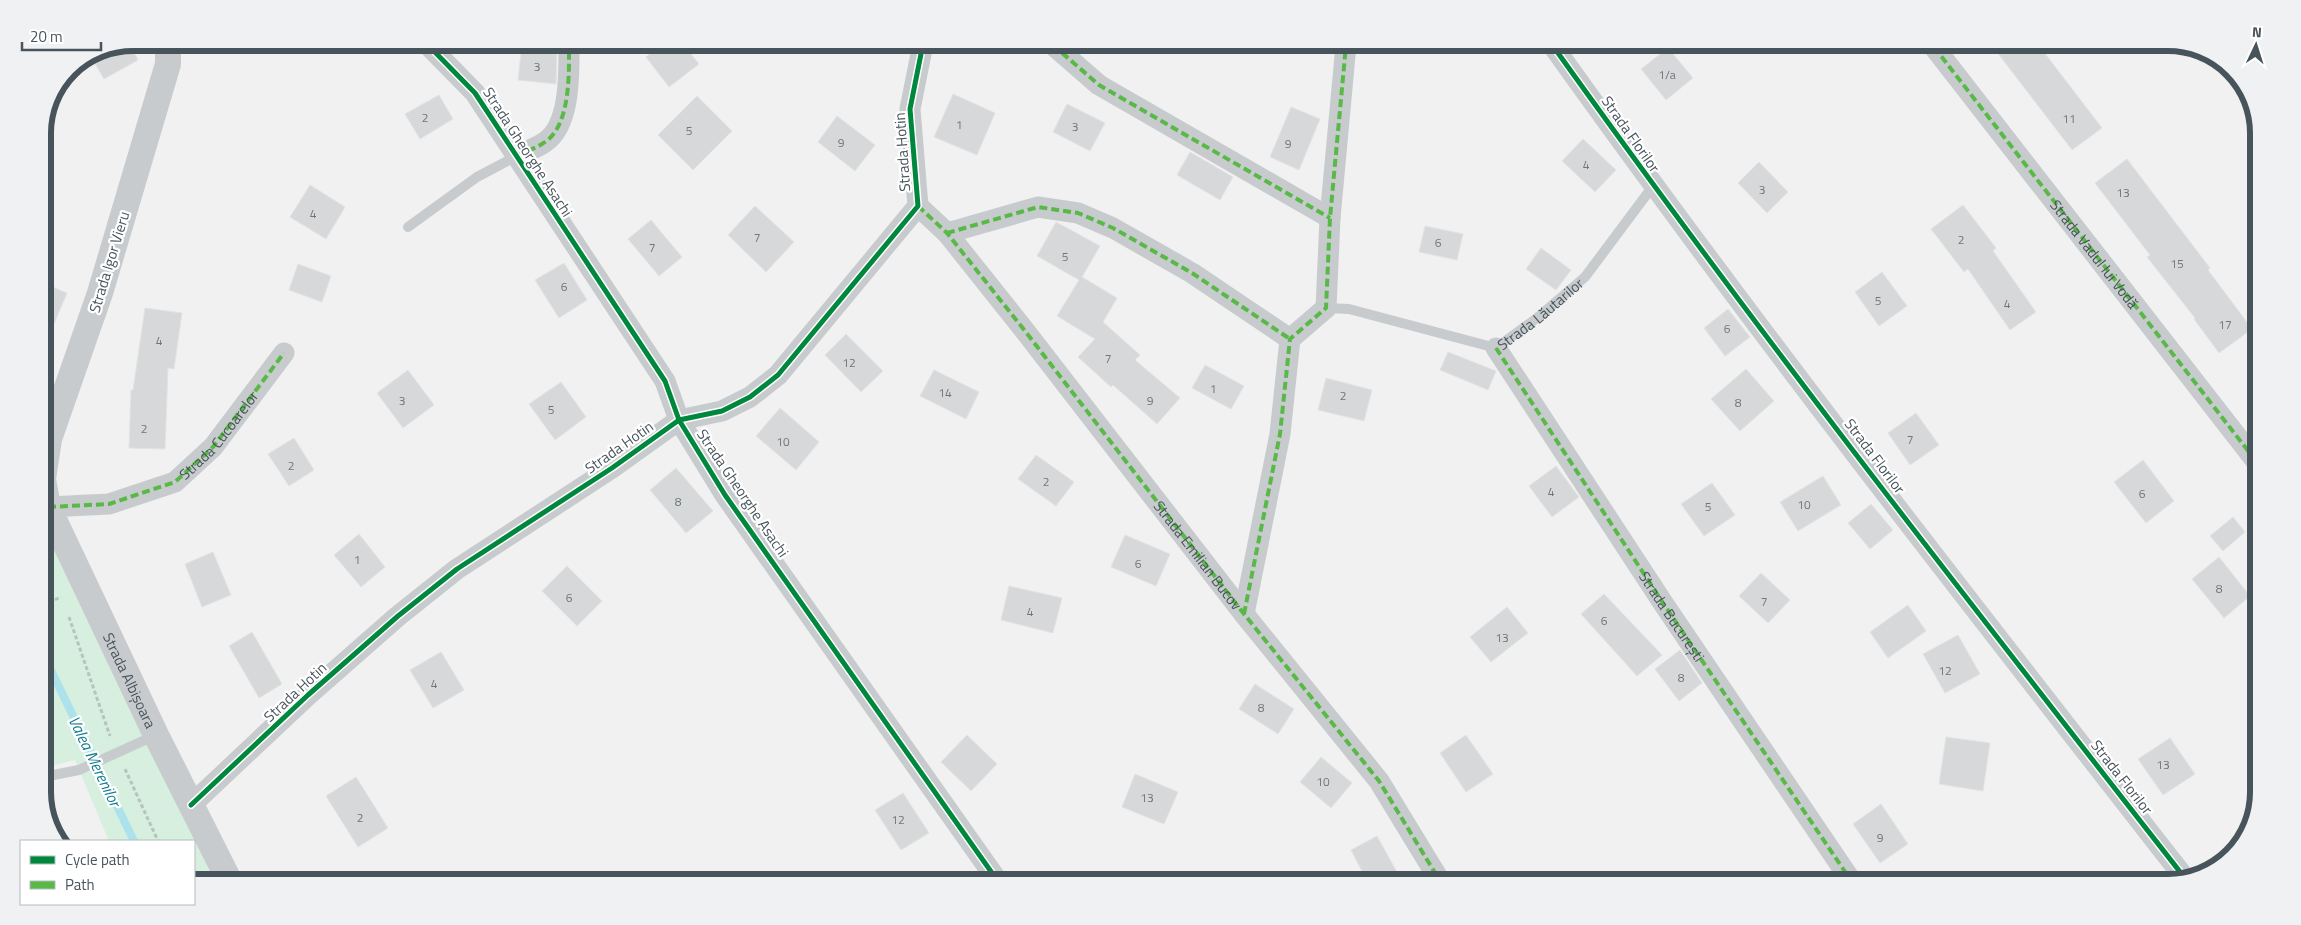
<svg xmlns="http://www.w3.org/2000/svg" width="2301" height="925" font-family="'Titillium Web',sans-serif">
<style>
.green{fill:#d6efde}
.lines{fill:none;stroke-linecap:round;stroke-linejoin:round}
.stream{stroke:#ace2eb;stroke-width:8}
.building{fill:#d7d8d9;stroke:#e2e3e4}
.path{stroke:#b7c3bf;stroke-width:3;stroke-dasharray:4 2.5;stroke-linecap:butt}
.service{stroke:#c8cbcd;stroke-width:10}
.minor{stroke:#c8cbcd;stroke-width:21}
.tertiary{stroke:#c8cbcd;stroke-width:26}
.quiet{stroke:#58b947;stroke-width:4;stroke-dasharray:8 4;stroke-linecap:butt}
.cycleway-casing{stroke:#fff;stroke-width:8}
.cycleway{stroke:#00873e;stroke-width:5}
.labels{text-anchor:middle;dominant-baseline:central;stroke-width:4.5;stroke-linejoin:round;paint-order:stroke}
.number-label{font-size:12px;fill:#6d767c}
.street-label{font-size:15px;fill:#48545c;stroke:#fff}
.water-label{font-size:16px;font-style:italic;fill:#127d90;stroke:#fff}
.rim{fill:none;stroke:#48545c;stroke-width:6}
</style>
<rect width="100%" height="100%" fill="#f1f1f1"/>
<!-- green -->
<path class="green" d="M43 517 217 878H194V841H109L75 760 43 768Z"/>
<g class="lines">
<!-- stream -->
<path class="stream" d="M43 654 134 841"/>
</g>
<!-- building -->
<path class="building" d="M129 43 138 60 104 79 90 55 99 49Z
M522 44 557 48 556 84 518 80Z
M662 44H683L699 64 669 87 646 57Z
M1993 47H2040L2102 128 2072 150Z
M1668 48 1693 78 1666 100 1641 69Z
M953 94 995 113 977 155 934 137Z
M439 95 453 119 420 139 405 114Z
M697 96 732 131 693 170 658 135Z
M1067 104 1105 123 1090 151 1053 132Z
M1291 107 1320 119 1299 170 1270 157Z
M837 116 875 145 855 171 818 142Z
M1583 139 1616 170 1595 192 1562 161Z
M1190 152 1233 177 1220 200 1177 175Z
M2127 159 2210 268 2208 270 2252 329 2219 353 2194 319 2195 318 2147 257 2150 255 2095 183Z
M1759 162 1788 192 1767 213 1738 183Z
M310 185 345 207 326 239 290 217Z
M1963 205 1996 248 1993 251 2036 312 2010 330 1968 269 1964 272 1931 229Z
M755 206 794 242 766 272 728 235Z
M651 220 682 257 659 276 628 239Z
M1056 222 1100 246 1082 277 1117 298 1103 322 1140 355 1135 360 1180 398 1157 424 1113 385 1111 387 1078 357 1095 339 1057 316 1079 280 1037 256Z
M1425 226 1463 234 1457 260 1419 252Z
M1541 248 1571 270 1556 290 1526 269Z
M564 263 587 300 559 318 535 280Z
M298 264 331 276 322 302 289 290Z
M1882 272 1907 306 1879 326 1855 292Z
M43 283 67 293 43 350Z
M145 308 182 313 174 369 168 368 165 449 129 448 131 390H133Z
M1728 309 1750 337 1725 356 1704 328Z
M846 334 883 371 861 392 825 355Z
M1448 352 1496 371 1488 390 1440 370Z
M1205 365 1244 386 1231 409 1192 388Z
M1746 369 1774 401 1740 431 1711 399Z
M408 370 434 405 403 428 377 393Z
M934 370 979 392 966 419 920 396Z
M1326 378 1372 390 1364 421 1318 410Z
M561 382 586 417 555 440 529 404Z
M780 408 819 442 796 470 756 436Z
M1916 413 1939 445 1910 465 1888 433Z
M294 438 314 470 289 486 268 454Z
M1036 455 1074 482 1056 506 1018 479Z
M2143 460 2174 501 2146 523 2114 482Z
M1556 466 1579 497 1552 517 1529 486Z
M676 468 713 511 686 533 650 490Z
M1823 476 1841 505 1798 531 1780 502Z
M1712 483 1735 515 1704 536 1681 504Z
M1871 504 1893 530 1870 549 1848 523Z
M2233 517 2245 532 2223 551 2210 536Z
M359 534 385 567 361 587 334 555Z
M1125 535 1170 554 1156 586 1111 567Z
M213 552 231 595 202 607 185 564Z
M2219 557 2250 596 2224 618 2192 579Z
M567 566 602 601 577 626 542 591Z
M1761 573 1790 600 1768 623 1739 596Z
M1009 586 1062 598 1053 633 1001 620Z
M1604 594 1662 655 1637 676 1581 614Z
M1908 605 1926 631 1888 658 1870 632Z
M1507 607 1528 633 1491 662 1470 637Z
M252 632 282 684 259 698 229 646Z
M1958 635 1980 674 1945 693 1923 654Z
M1680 650 1702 683 1679 701 1655 669Z
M441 652 464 690 433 708 410 670Z
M1255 684 1294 709 1278 734 1239 709Z
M967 735 997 764 971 791 941 762Z
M1466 735 1493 774 1466 792 1440 753Z
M1946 737 1990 743 1983 791 1939 784Z
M2170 738 2195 774 2163 795 2138 759Z
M1321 757 1352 783 1331 808 1300 782Z
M1135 774 1178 792 1164 824 1122 807Z
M356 777 388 828 358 847 326 796Z
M903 793 929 833 901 850 875 810Z
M1881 804 1908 844 1880 863 1853 824Z
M1377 836 1398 874 1386 881H1367L1351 850Z"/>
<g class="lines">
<!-- path -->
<path class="path" d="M43 564 47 571
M43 605 61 597
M69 617 110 736
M125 769 158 841"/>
<!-- service -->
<g class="service">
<path d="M408 227 477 177 517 156"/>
<path id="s1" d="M1326 308 1349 309 1496 348 1537 318 1585 277 1653 186"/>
<path d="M43 777 79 770 156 735"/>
</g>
<!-- minor -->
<g class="minor">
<path d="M426 43 475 93 665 381 679 420 725 495 997 880"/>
<path d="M1053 45 1099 85 1330 218"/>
<path d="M1553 46C1755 329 1970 603 2184 877"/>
<path d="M1934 47 2256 461"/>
<path d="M517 156C526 151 537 148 545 142 571 125 569 71 569 44"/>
<path id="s2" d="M918 206 947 233 1025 331 1244 614 1379 781 1440 881"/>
<path d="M947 233 1038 207 1078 213 1113 228 1192 273 1290 339"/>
<path d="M1496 348 1663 603 1852 882"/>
<path d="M48 507 109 504 175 482 213 447 284 353"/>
<path d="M1244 614 1280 434 1290 339 1326 308 1330 218 1346 45"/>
<path d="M191 805 308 695 398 616 457 569 612 468 679 420 722 411 750 397 778 375 918 206 910 109 923 44"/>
</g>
<!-- tertiary -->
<path class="tertiary" id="s3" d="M168 43V64L100 293 49 439 43 479 48 507 156 735 228 878"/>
<!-- quiet -->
<g class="quiet">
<path d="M1053 45 1099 85 1330 218"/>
<path id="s4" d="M1934 47 2256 461"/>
<path d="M517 156C526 151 537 148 545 142 571 125 569 71 569 44"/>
<path d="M918 206 947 233 1025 331 1244 614 1379 781 1440 881"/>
<path d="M947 233 1038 207 1078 213 1113 228 1192 273 1290 339"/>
<path id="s5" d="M1496 348 1663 603 1852 882"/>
<path id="s6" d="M48 507 109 504 175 482 213 447 284 353"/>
<path d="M1244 614 1280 434 1290 339 1326 308 1330 218 1346 45"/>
</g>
<defs>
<path id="cycleway" d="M426 43 475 93 665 381 679 420 725 495 997 880
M1553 46C1755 329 1970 603 2184 877
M191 805 308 695 398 616 457 569 612 468 679 420 722 411 750 397 778 375 918 206 910 109 923 44"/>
</defs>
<!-- cycleway casing -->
<use href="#cycleway" class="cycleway-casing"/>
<!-- cycleway -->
<use href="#cycleway" class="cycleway"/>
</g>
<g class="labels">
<!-- number labels -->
<g class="number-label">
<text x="537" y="66">3</text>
<text x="1667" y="74">1/a</text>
<text x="425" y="117">2</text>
<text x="2069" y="118">11</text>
<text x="959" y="124">1</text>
<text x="1075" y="126">3</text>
<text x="689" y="130">5</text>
<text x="841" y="142">9</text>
<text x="1288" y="143">9</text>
<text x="1586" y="164">4</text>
<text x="1762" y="189">3</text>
<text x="2123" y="192">13</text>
<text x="313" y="213">4</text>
<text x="757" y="237">7</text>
<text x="1961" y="239">2</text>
<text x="1438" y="242">6</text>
<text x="652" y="247">7</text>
<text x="1065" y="256">5</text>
<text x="2177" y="263">15</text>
<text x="564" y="286">6</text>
<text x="1878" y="300">5</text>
<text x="2007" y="303">4</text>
<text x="2225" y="324">17</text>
<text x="1727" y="328">6</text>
<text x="159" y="340">4</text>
<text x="1108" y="358">7</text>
<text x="849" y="362">12</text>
<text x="1213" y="388">1</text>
<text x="945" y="392">14</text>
<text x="1343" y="395">2</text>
<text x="402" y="400">3</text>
<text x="1150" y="400">9</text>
<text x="1738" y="402">8</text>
<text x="551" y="409">5</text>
<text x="144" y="428">2</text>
<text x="1910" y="439">7</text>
<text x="783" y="441">10</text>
<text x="291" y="465">2</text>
<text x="1046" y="481">2</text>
<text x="1551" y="491">4</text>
<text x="2142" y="493">6</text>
<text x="678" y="501">8</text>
<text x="1804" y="504">10</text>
<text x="1708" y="506">5</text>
<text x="357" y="559">1</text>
<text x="1138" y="563">6</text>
<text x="2219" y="588">8</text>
<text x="569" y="597">6</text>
<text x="1764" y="601">7</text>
<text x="1030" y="611">4</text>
<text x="1604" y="620">6</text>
<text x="1502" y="637">13</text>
<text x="1945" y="670">12</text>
<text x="1681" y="677">8</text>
<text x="434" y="683">4</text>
<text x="1261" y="707">8</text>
<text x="2163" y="764">13</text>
<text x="1323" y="781">10</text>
<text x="1147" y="797">13</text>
<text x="360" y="817">2</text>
<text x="898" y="819">12</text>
<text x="1880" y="837">9</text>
</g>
<!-- street labels -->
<g class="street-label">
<text transform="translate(1631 134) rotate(55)">Strada Florilor</text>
<text transform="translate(528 152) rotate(57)">Strada Gheorghe Asachi</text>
<text transform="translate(902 152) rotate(-94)">Strada Hotin</text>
<text stroke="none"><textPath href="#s4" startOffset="262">Strada Vadul lui Vodă</textPath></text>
<text transform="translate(109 262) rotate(-73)">Strada Igor Vieru</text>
<text stroke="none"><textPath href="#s1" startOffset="231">Strada Lăutarilor</textPath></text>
<text stroke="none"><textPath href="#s6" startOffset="195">Strada Cucoarelor</textPath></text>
<text transform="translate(619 447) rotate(-35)">Strada Hotin</text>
<text transform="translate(1875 456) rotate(53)">Strada Florilor</text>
<text transform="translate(743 493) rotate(56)">Strada Gheorghe Asachi</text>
<text stroke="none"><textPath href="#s2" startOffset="448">Strada Emilian Bucov</textPath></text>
<text stroke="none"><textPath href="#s5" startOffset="321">Strada București</textPath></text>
<text stroke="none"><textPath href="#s3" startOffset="675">Strada Albișoara</textPath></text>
<text transform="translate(295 692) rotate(-43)">Strada Hotin</text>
<text transform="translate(2122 777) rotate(52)">Strada Florilor</text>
</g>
<!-- water labels -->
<g class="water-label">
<text transform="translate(95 761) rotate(64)">Valea Merenilor</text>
</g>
</g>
<!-- crop -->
<path d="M0 0H2301V925H0ZM133 51H2168A82 82 0 0 1 2250 133V792A82 82 0 0 1 2168 874H133A82 82 0 0 1 51 792V133A82 82 0 0 1 133 51Z" fill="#f0f1f2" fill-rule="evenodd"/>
<path class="rim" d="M133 51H2168A82 82 0 0 1 2250 133V792A82 82 0 0 1 2168 874H133A82 82 0 0 1 51 792V133A82 82 0 0 1 133 51Z"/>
<!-- legend -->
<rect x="20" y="840" width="175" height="65" fill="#ffffff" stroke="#b6bbbe"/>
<rect x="30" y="856" width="25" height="8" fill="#00873e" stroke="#b6bbbe"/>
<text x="65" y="865" font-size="15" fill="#48545c">Cycle path</text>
<rect x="30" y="881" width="25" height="8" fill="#58b947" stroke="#b6bbbe"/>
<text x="65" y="890" font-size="15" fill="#48545c">Path</text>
<!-- north arrow -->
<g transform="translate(2256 45) rotate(4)" stroke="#ffffff" stroke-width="4" paint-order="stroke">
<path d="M0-4L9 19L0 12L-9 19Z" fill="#48545c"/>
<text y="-8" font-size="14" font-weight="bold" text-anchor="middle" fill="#48545c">N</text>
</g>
<!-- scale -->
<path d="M22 42v8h79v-8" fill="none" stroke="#48545c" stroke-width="2.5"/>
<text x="30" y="42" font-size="15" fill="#48545c" stroke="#ffffff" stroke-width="4" paint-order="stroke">20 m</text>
</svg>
